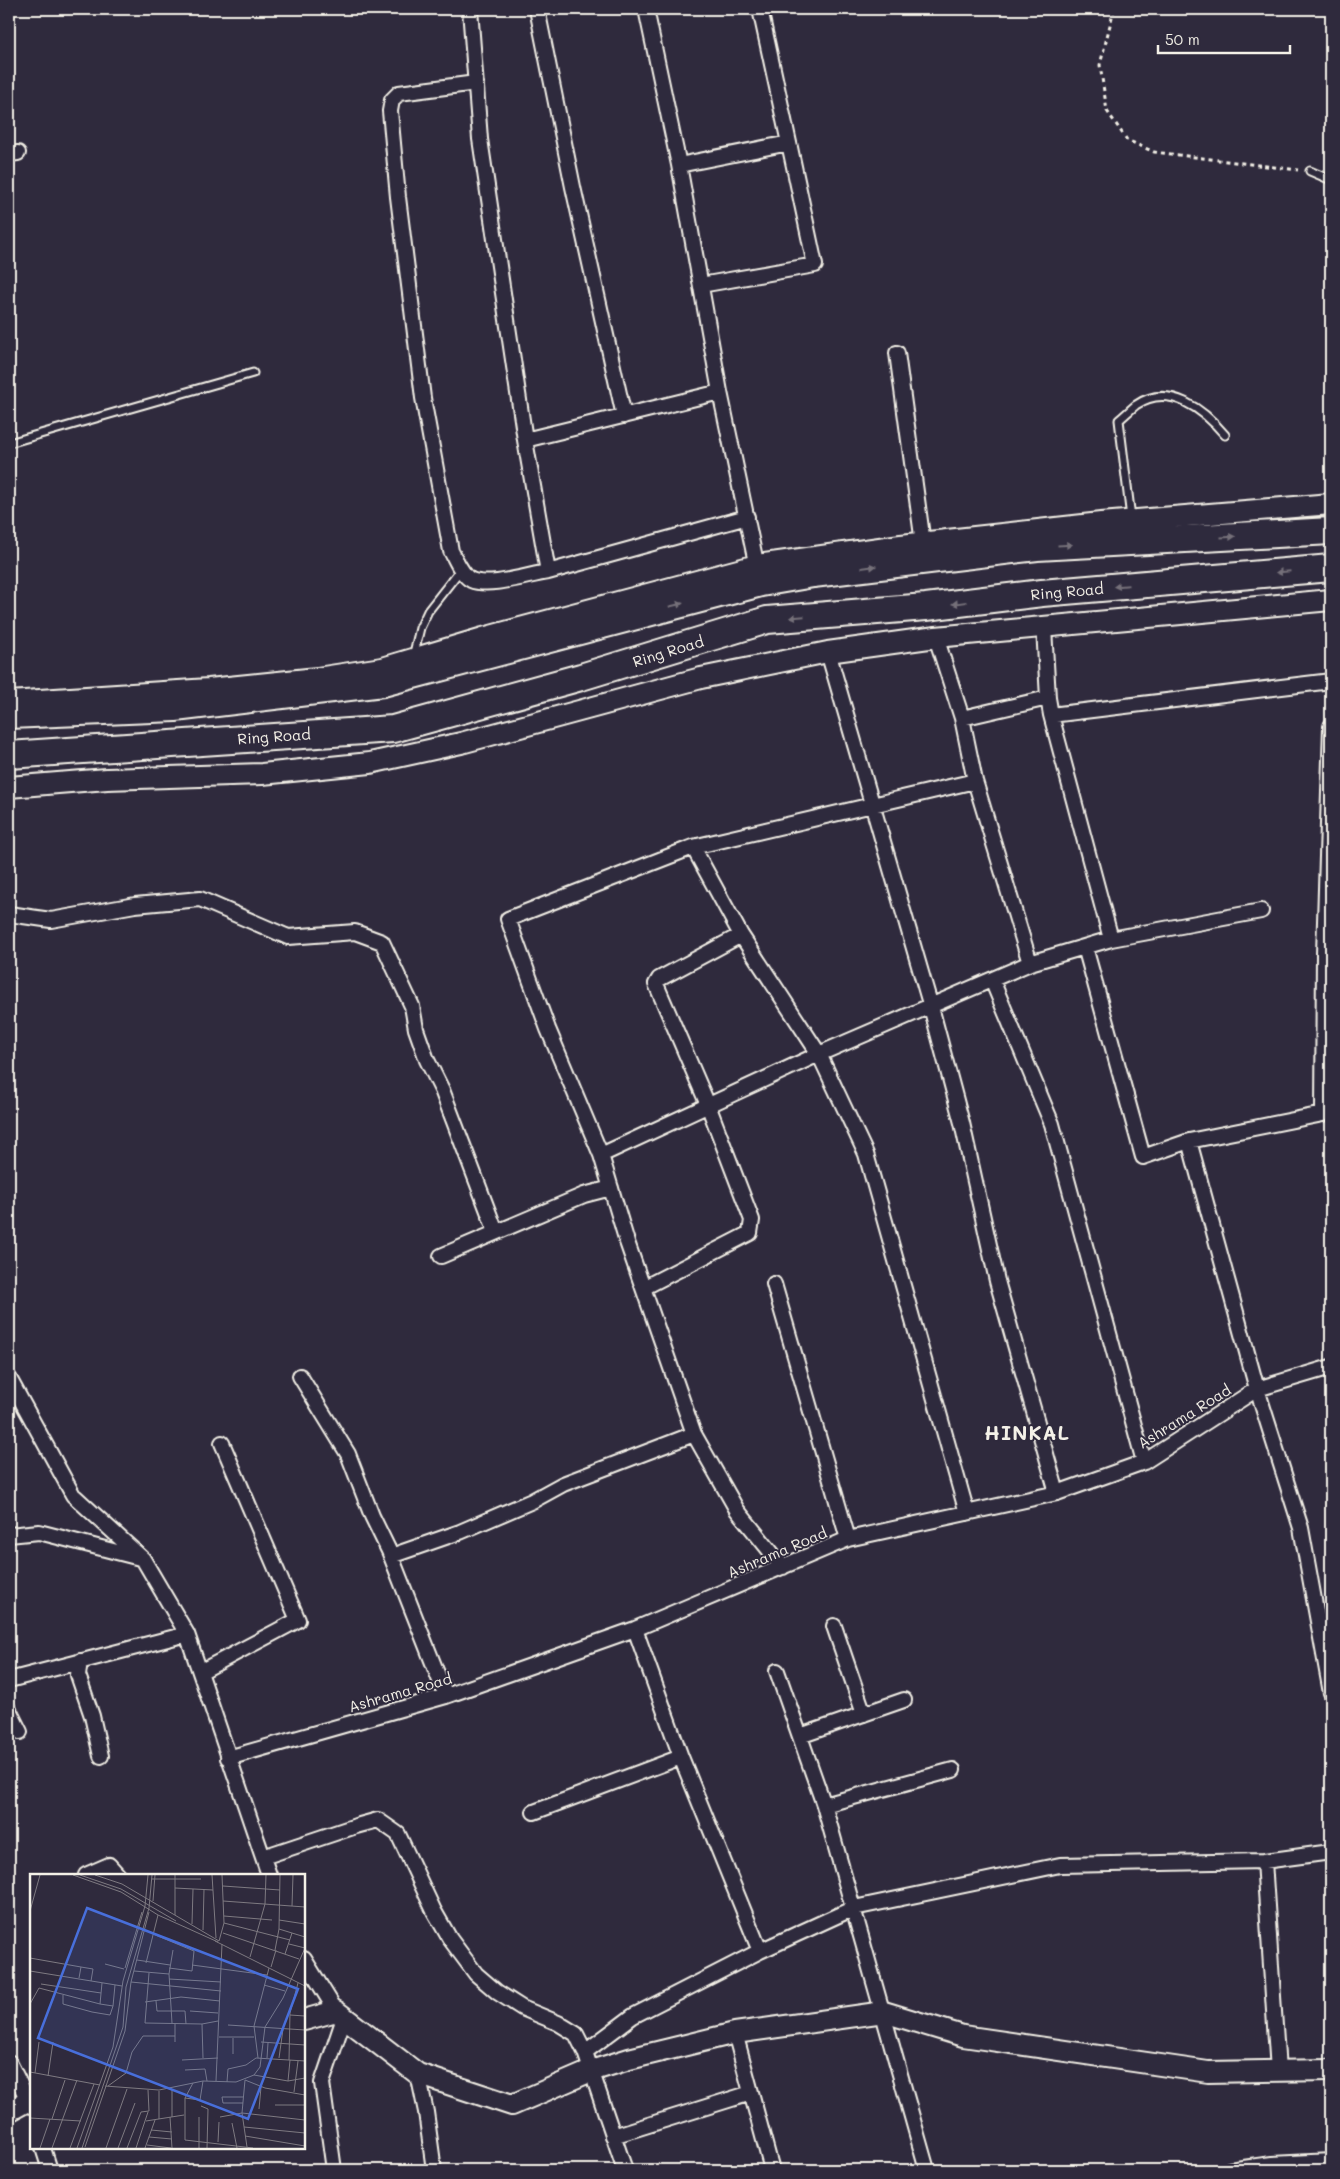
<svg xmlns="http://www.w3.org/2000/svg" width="1340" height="2179" font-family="Mali,sans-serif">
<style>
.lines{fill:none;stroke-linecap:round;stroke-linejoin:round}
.lane-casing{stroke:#f4f1e8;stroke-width:11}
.street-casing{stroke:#f4f1e8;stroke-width:18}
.secondary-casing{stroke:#f4f1e8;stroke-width:24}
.highway-casing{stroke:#f4f1e8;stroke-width:30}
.path{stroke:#f4f1e8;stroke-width:3;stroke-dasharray:4 4;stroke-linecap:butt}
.lane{stroke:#2f2a3d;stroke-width:7}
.street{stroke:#2f2a3d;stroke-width:14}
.secondary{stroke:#2f2a3d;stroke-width:20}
.highway{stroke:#2f2a3d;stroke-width:26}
.oneway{fill:#747079}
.labels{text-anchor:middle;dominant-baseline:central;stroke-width:4;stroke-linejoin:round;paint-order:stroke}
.street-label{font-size:15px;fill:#f4f1e8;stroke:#2f2a3d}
.district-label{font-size:20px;font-weight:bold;letter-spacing:1px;fill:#f4f1e8;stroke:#2f2a3d}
.inset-road{fill:none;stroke:#7e7a81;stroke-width:1}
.view{fill:#486fdb;fill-opacity:0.15;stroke:#486fdb;stroke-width:2.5}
.inset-edge{fill:none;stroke:#f4f1e8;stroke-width:2.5}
</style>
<rect width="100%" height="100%" fill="#2f2a3d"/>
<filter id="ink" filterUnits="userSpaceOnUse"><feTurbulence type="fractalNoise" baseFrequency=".02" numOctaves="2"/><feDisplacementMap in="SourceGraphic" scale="10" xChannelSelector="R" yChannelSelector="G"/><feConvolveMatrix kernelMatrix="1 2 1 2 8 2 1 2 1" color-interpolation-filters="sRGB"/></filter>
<g filter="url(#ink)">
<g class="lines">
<defs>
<path id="lane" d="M1310 171 1331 180
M9 443 253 373
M1131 518 1119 420C1125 415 1130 410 1136 405 1169 382 1204 410 1225 435
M413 657 420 628 428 611 461 569"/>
<path id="street" d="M470 9 480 139 525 440
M537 9 573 187 624 416
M646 9 679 165 720 392 758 572
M476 83 399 93 392 100 390 111 398 197 423 398 451 551C456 560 462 575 471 580 489 588 528 575 548 572
M9 154 18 153
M679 165 789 143 760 9
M701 285 815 265 789 143
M897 353 923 543
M720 392 525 440 548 572 747 517
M1044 628 1048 698 1051 715 1111 939
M936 637 962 718 975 781 1030 963
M828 652 931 1007 962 1123 997 1281 1057 1493
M1051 715 1331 681
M962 718 1048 698
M693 847 741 935 819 1054 866 1154 967 1513
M9 914 51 920 135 905 200 899 288 937 355 932 382 942 412 1006 416 1029 427 1060 442 1090 496 1232
M1085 947 1143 1157 1189 1141 1323 1114 1324 954 1331 726
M992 980 1052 1124 1144 1462
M1189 1141 1257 1389 1301 1528 1331 1693
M601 1155 819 1054 1030 963 1111 939 1261 911
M441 1256 584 1195 611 1188
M774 1284 848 1539
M643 1288 750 1233 752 1220 708 1105 656 984 659 979 741 935
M300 1376 348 1454 372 1516 389 1551 446 1696
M9 1378 73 1495 143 1559 187 1634 269 1875
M9 1535 39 1532 140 1558
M391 1556 460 1532 532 1501 563 1484 694 1434
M783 1567 737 1510 694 1434 627 1242 601 1155 548 1029 508 919 693 847 975 781
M834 1626 864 1714
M635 1629 681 1757 760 1951
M80 1661 78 1675 92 1716 101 1756
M777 1671 824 1805 927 2170
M200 1672 298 1620 222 1443
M9 1680 187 1634
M9 1710 20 1732
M800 1736 904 1700
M228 1758 446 1696 635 1629 848 1539 1057 1493 1144 1462 1257 1389 1331 1367
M824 1805 953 1770
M534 1812 681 1757
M263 1857 356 1826 378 1820 398 1834 434 1911 450 1939 476 1974 497 1992 522 2008 558 2023 576 2034 585 2052 625 2170
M1264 1861 1278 2071
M86 1875 109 1865 118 1875
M304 1959 336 2011
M735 2033 772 2170
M585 2052 633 2016 760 1951 854 1908 1060 1865 1264 1861 1331 1852
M9 2062 31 2106
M418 2074 426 2112 434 2170
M613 2136 751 2093
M43 2148 50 2170
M334 2170 322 2083 344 2018
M1229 2170 1272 2164 1331 2161"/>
<path id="secondary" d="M9 702 209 689 317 678 382 668 483 638 757 565 901 545 1101 523 1331 504
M9 787 107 779 262 774 370 763 461 743 701 678 828 652 936 637 1331 600
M304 2020 336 2011 418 2074 512 2105 591 2071 629 2059 735 2033 884 2012 963 2036 1208 2072 1331 2070
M9 2111 31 2099"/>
<path id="highway" d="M9 715 175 708 383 683 761 583 813 574 1037 547 1331 531
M9 755 393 729 581 677 767 620 926 607 1042 593 1331 568"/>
</defs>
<!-- lane casing -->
<use href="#lane" class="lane-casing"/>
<!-- street casing -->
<use href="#street" class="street-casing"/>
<!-- secondary casing -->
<use href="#secondary" class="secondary-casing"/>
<!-- highway casing -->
<use href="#highway" class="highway-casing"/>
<!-- path -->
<path class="path" d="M1114 9 1100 65 1107 111 1127 140 1154 152 1298 170"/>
<!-- lane -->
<use href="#lane" class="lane"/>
<!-- street -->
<use href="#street" class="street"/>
<!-- secondary -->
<use href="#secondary" class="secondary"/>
<!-- highway -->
<use href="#highway" class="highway"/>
</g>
<!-- one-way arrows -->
<defs><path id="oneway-solid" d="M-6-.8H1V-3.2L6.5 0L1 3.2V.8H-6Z" transform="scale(1.25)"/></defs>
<g class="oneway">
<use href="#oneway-solid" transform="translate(1228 537) rotate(-3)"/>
<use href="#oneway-solid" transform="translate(1065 545) rotate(-3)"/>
<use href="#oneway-solid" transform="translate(869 567) rotate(-7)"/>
<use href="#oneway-solid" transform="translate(1283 572) rotate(175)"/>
<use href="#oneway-solid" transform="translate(1121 586) rotate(175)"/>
<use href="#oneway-solid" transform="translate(959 603) rotate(173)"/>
<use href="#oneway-solid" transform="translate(676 605) rotate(-14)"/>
<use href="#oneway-solid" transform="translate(797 617) rotate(175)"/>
</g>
</g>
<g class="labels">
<!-- street labels -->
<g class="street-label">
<text transform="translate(1067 591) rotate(-5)">Ring Road</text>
<text transform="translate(668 651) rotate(-17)">Ring Road</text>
<text transform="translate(274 736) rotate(-4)">Ring Road</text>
<text transform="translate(1184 1416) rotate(-32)">Ashrama Road</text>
<text transform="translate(777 1552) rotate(-23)">Ashrama Road</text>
<text transform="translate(400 1692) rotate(-16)">Ashrama Road</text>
</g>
<!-- district labels -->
<g class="district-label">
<text x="1027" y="1432">HINKAL</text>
</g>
</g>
<!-- overview -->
<g transform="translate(30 1874)">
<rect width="275" height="275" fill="#2f2a3d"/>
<path class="inset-road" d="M43 1 91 18 128 41 188 68M50 1 91 15 146 47M65 1 92 10 189 67M145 1V41M182 1 186 64M121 5H171M193 12 250 16M145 14 183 16M123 27 125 1M193 27 275 33M262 32 263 1M0 37 10 1M194 42 242 46M249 46 275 50M194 49 260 66M162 50 163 15M249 55 275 63M173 56 174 15M193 59 269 85M123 60 164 77 162 97 139 94M185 67 275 112M189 67 194 49 192 1M259 70 275 74M245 76 249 55 250 1M255 80 262 59M220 83 235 30 236 1M0 84 51 93 49 104M107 86 140 91M116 89 128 41M75 90 94 95M162 91 237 101M51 93 63 95 61 107M241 93 246 76M95 94 112 38M0 97 92 112M104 97 139 100M119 99 115 149 172 150 188 147M139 105 191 108M101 108 191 117M72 109 70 130 83 132 85 111M11 110 71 119M234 111 255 117M9 114 70 130M33 121V130L62 138 80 141 83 132M126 127 127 137H155L156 150M115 128 151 123 190 127M0 130 9 114M160 137 188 139M260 141 275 142M142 149 139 100 143 76M145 150V168M172 150 173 184M198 151 275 156M189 163H224M231 168 275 171M203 180V164M228 184 224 152 239 94M237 184 238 169M249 184 253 155M152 186 188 184M259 186 260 139 268 109M155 196 175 195 177 207M0 198 70 211M5 199 9 168M224 201 258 207 275 204M18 202 23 168M215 206 212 239 217 273M215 206 235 214 275 221M186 207 192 70M258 207 260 186M197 208 198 195 216 191 226 184 275 187M163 209 155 224V266L223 274M75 212 129 216 173 207 206 208 224 201 230 193 235 153 253 124 275 74M78 212 96 199 102 178 113 162H145M264 218 268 187M155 224 170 226 173 207M213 229H193L192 223H213M245 231H275M171 232 178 235 177 274M229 235 231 213M140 243 142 274M142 243V215M190 243 212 239 275 246M0 244 51 247M22 245 35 206M129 245V217M116 247 154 241M202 249 207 274M214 253 275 259M121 256 142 258M215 262 275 272M119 263 142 265M188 268 189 248M117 271 141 274M55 273 95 157 101 108 119 38M10 274 20 245M22 274 47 206M40 274 64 210M47 274 83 173 93 107 115 32 118 1M52 274 93 153 96 113 119 34 122 1M76 274 97 215M88 274 105 229M97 274 111 238 119 237 118 216M106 274 118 238M115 274 125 246M169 274V243"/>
<path class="view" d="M57 34 268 115 218 245 8 164Z"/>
<rect width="275" height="275" class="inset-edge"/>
</g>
<!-- margin -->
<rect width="1340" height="2179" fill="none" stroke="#2f2a3d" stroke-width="30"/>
<rect x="15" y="15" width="1310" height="2149" fill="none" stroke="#f4f1e8" stroke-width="2" filter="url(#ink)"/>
<!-- scale -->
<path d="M1158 45v8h132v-8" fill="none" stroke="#f4f1e8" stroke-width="2.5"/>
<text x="1165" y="45" font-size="15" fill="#f4f1e8" stroke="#2f2a3d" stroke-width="4" paint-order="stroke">50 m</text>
</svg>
